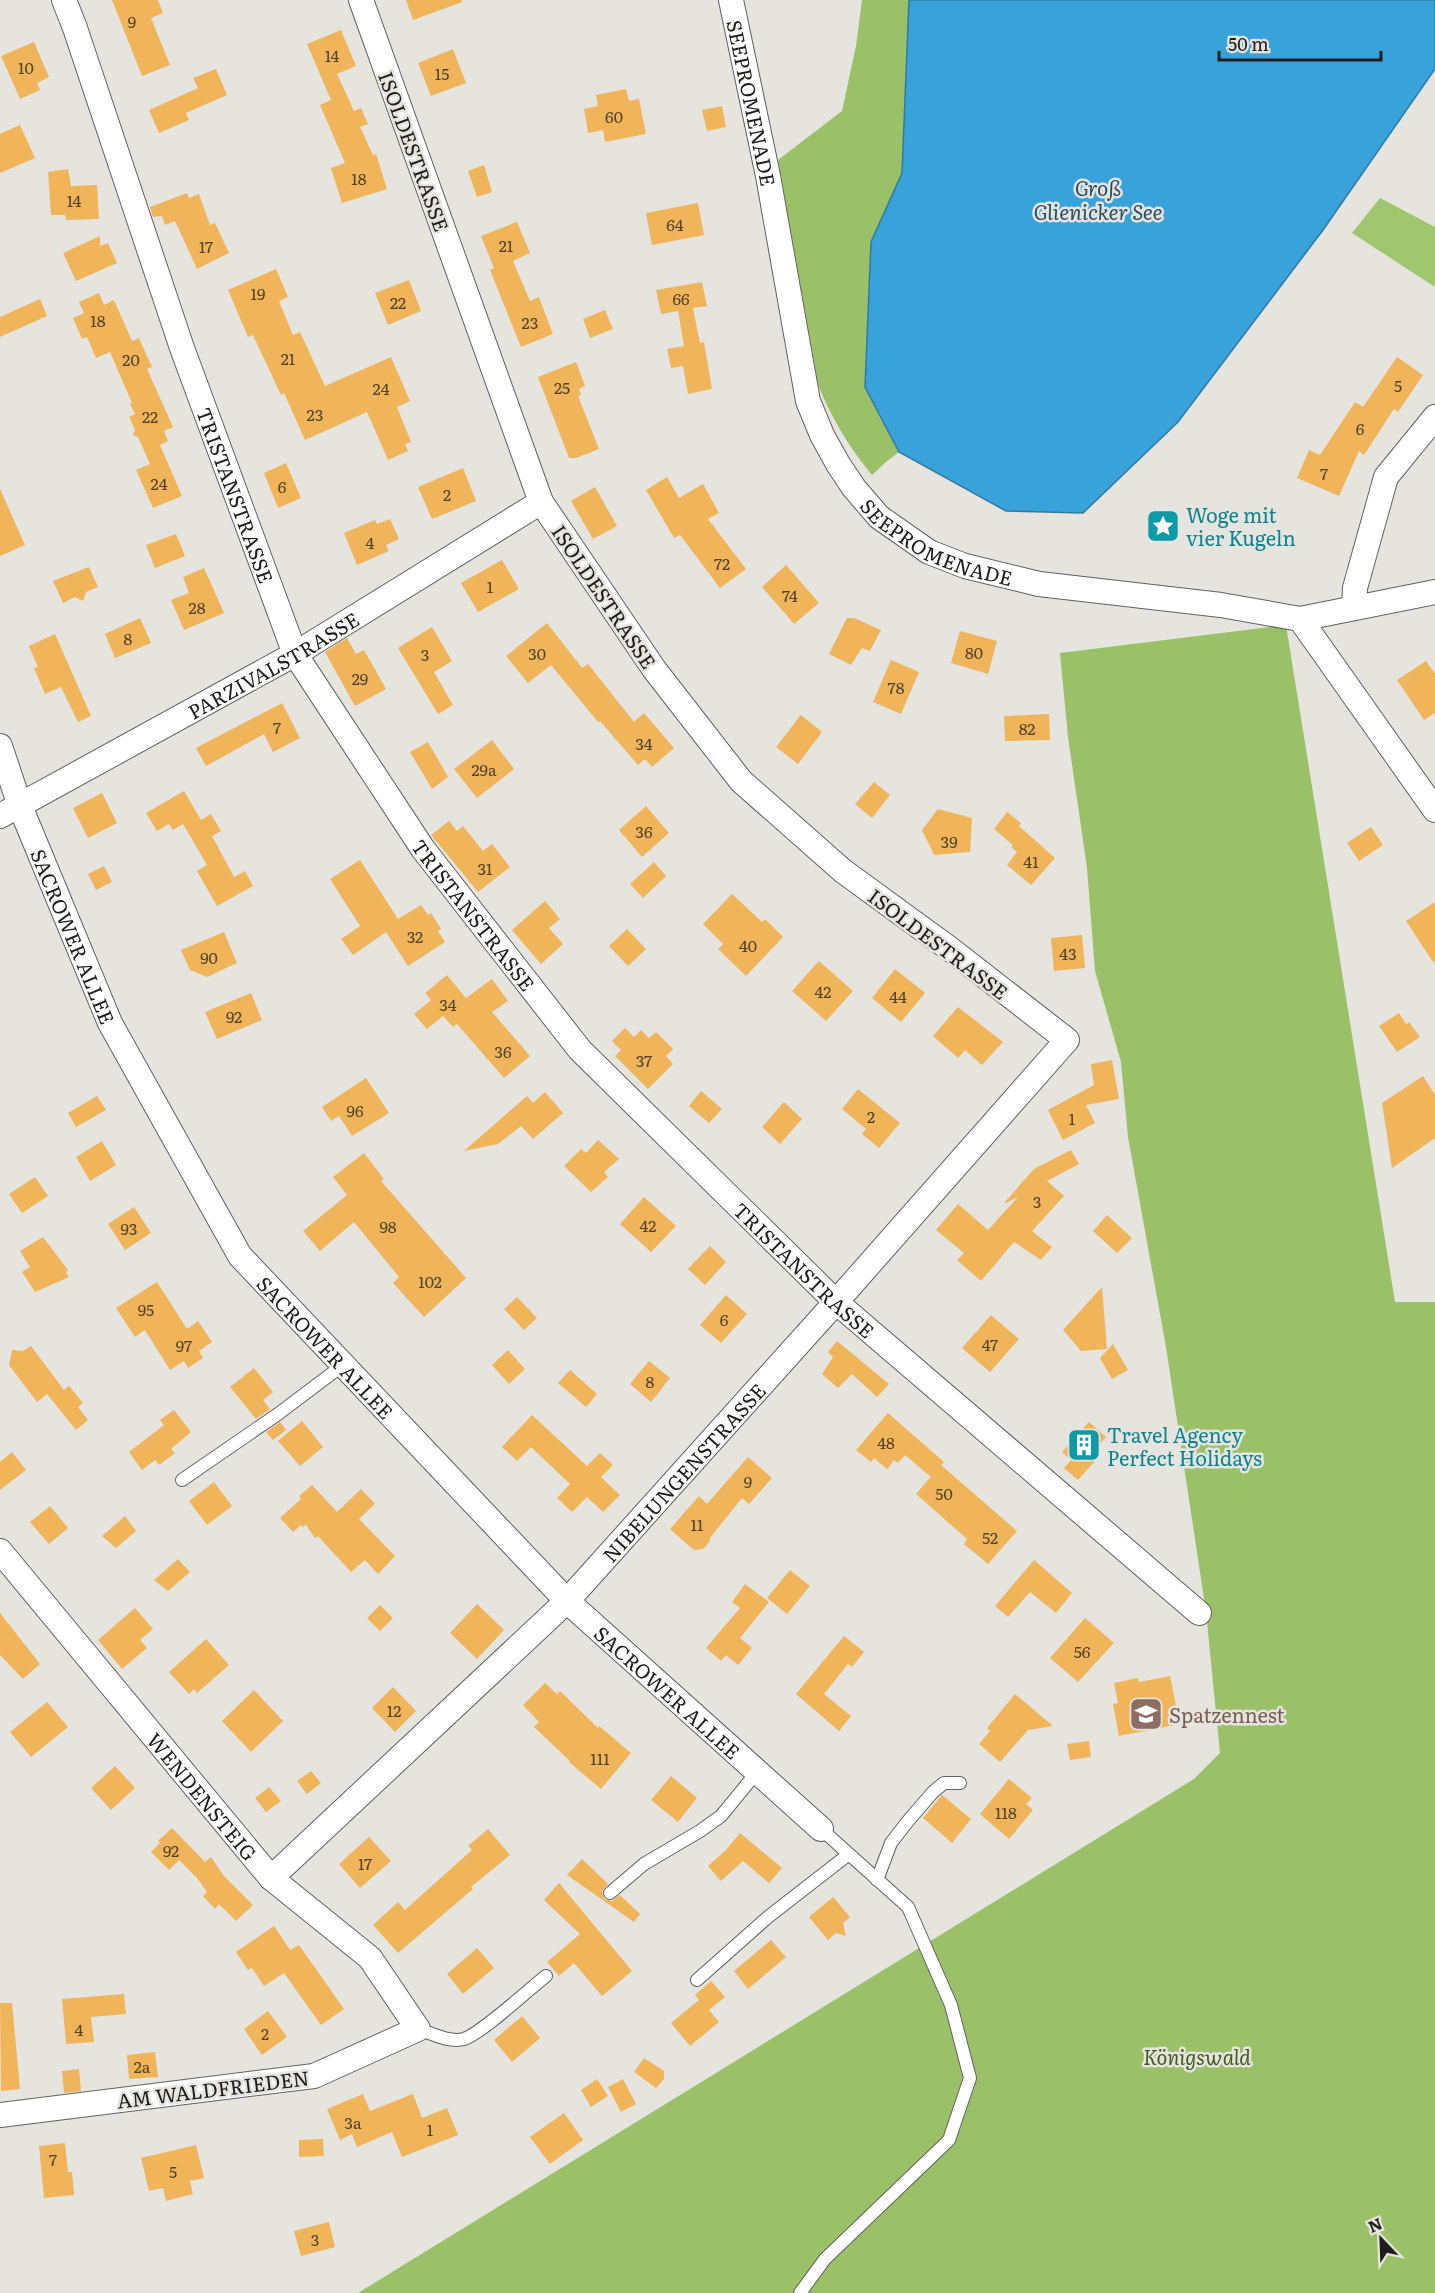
<svg xmlns="http://www.w3.org/2000/svg" width="1435" height="2293" font-family="Literata,serif">
<style>
.green{fill:#9fc66e}
.forest{fill:#9ac167}
.water{fill:#39a2db;stroke:#317aa2;stroke-width:1.5}
.building{fill:#f0b55b}
.lines{fill:none;stroke-linecap:round;stroke-linejoin:round}
.lane-casing{stroke:#62615d;stroke-width:14}
.street-casing{stroke:#62615d;stroke-width:26}
.lane{stroke:#fff;stroke-width:12}
.street{stroke:#fff;stroke-width:24}
.labels{text-anchor:middle;dominant-baseline:central;stroke-width:5;stroke-linejoin:round;paint-order:stroke}
.number-label{font-size:16px;fill:#52432c}
.street-label{font-size:20px;fill:#1e1d1c;stroke:#e5e4df}
.culture-label{font-size:20px;fill:#0d838f;stroke:#e5e4df;text-anchor:start}
.education-label{font-size:20px;fill:#785e54;stroke:#e5e4df;text-anchor:start}
.park-label{font-size:20px;font-style:italic;fill:#425b1d;stroke:#e5e4df}
.water-label{font-size:21px;font-style:italic;fill:#254e67;stroke:#e5e4df}
</style>
<rect width="100%" height="100%" fill="#e5e4df"/>
<!-- green -->
<path class="green" d="M1380 198 1435 227V287L1352 233Z"/>
<!-- forest -->
<path class="forest" d="M862 0H909L902 174 871 242 865 387 899 452 887 461 872 475C849 447 832 419 818 385L778 160 842 111 856 46Z
M1286 625 1395 1302H1435V2293H358L1194 1779 1220 1753 1206 1612 1166 1347 1128 1137 1121 1062 1095 971 1087 868 1068 737 1060 653Z"/>
<!-- water -->
<path class="water" d="M909 0H1435V69L1323 230 1178 422 1083 513 1006 511 899 452 865 387 871 242 902 173Z"/>
<!-- building -->
<path class="building" d="M112 0H158L163 13 151 18 170 65 142 76Z
M406 0H462V2L413 20Z
M341 30 356 66 337 74 354 111 361 108 368 124 360 127 373 155 376 154 387 189 342 203 331 168 345 163 320 105 331 100 307 44Z
M34 42 49 77 37 83 40 90 20 99 1 56Z
M453 49 466 83 431 96 418 63Z
M216 69 227 95 186 113 189 120 159 133 149 110 198 88 193 78Z
M626 89 629 101 639 99 646 134 605 142 603 130 588 133 584 109 598 106 596 95Z
M722 106 726 127 707 131 702 110Z
M20 125 35 158 0 173V134Z
M484 165 492 192 477 197 468 171Z
M68 169 71 186 97 185 99 219 66 220 65 215H51L48 172Z
M187 193 189 198 199 194 210 225 215 223 229 253 197 269 175 221 165 225 162 216 153 217 150 207Z
M698 203 704 235 652 245 646 213Z
M517 222 530 253 513 261 530 301 539 297 553 334 521 347 490 270 494 268 481 236Z
M100 236V246L108 243 117 263 76 281 63 253Z
M276 269 288 297 279 301 293 335 300 332 325 386 391 357 410 401 397 407 411 442 405 444 408 451 388 460 367 412 305 440 284 393 281 395 253 335 248 337 228 290Z
M409 280 421 311 388 325 375 293Z
M702 282 707 306 693 308 700 343 704 342 712 389 688 394 683 366 671 368 667 349 684 346 678 311 661 314 656 290Z
M99 293 104 305 114 300 132 341 139 338 152 367 147 369 173 427 164 431 168 441 160 445 182 496 153 508 136 470 150 464 138 437 133 435 135 430 129 417 135 414 130 404 132 403 110 352 96 358 87 337 82 339 73 318 84 313 79 302Z
M40 299 47 316 0 337V317Z
M605 310 613 329 590 338 583 319Z
M1397 357 1423 375 1398 412 1394 409 1364 455 1359 451 1339 496 1297 478 1309 450 1320 455 1355 402 1363 407Z
M576 362 585 386 579 389 581 395 578 396 599 449 576 458H569L538 377Z
M286 463 301 498 278 508 264 473Z
M463 468 476 501 432 519 418 487Z
M667 477 679 498 703 484 719 513 708 519 746 569 720 588 680 535 674 538 646 490Z
M595 487 617 526 593 539 571 501Z
M0 489 25 545 0 556Z
M390 519 399 539 386 545 389 551 357 565 344 533 375 520 377 524Z
M176 534 185 556 155 568 146 545Z
M502 560 519 589 478 612 461 583Z
M786 565 819 603 794 624 762 587Z
M89 567 98 587 86 592 83 601 75 597 63 603 53 581Z
M204 568 224 613 184 630 171 600 189 593 183 577Z
M140 618 151 643 115 658 105 634Z
M847 618H854L881 630 870 651 862 648 851 665 829 654Z
M547 623 582 668 588 664 634 722 644 713 674 748 652 767 645 759 638 765 600 721 598 722 551 665 528 683 506 656Z
M432 627 452 661 434 672 453 705 438 714 398 648Z
M960 631 997 641 988 674 951 663Z
M55 634 91 716 78 722 61 687 45 694 34 668 38 667 29 646Z
M347 638 356 654 364 650 386 689 355 706 325 652Z
M891 660 919 672 901 714 873 702Z
M1426 661 1435 674V713L1424 720 1397 680Z
M282 703 300 738 273 752 264 734 206 766 196 748Z
M1049 714 1050 740 1005 741 1004 716Z
M801 715 822 732 798 764 776 747Z
M492 740 514 769 477 798 454 769Z
M428 742 448 777 432 789 410 752Z
M874 782 890 795 872 818 855 804Z
M184 791 201 820 211 814 221 831 212 836 234 877 245 871 253 886 217 906 197 871 207 865 183 824 173 830 169 824 157 831 146 813Z
M102 793 117 823 88 838 73 808Z
M646 806 669 833 642 857 619 830Z
M938 809 972 818 970 852 934 855 922 830Z
M1007 812 1021 823 1019 826 1055 858 1031 885 1007 865 1017 852 1011 847 1013 845 994 829Z
M449 821 457 831 463 826 483 851 492 844 510 867 478 892 431 835Z
M1371 827 1383 845 1359 861 1347 843Z
M360 860 398 919 421 905 428 915 431 913 441 929 438 931 445 942 408 966 386 932 353 955 341 939 360 926 330 879Z
M654 862 666 876 643 898 630 884Z
M104 866 112 882 96 890 88 874Z
M732 894 762 922 765 919 783 937 746 976 718 949 723 944 703 924Z
M545 901 560 919 549 928 563 944 541 964 512 930Z
M1435 902V965L1406 921Z
M627 929 646 949 628 966 609 946Z
M224 932 237 963 207 977 190 970 181 950Z
M1082 935 1085 968 1054 971 1051 938Z
M819 961 853 991 826 1021 792 991Z
M895 969 925 993 901 1022 872 998Z
M447 975 466 998 492 979 508 1001 492 1012 530 1056 504 1078 457 1024 453 1027 443 1016 427 1029 414 1014 431 1000 425 993Z
M251 993 262 1020 217 1039 205 1012Z
M958 1007 1003 1042 982 1065 965 1050 958 1058 933 1036Z
M1399 1013 1406 1024 1409 1022 1420 1037 1397 1052 1379 1026Z
M625 1028 634 1037 641 1030 649 1038 656 1032 673 1049 666 1056 673 1064 648 1089 615 1056 621 1050 612 1041Z
M1112 1060 1119 1099 1086 1105 1095 1123 1063 1140 1048 1110 1094 1085 1091 1064Z
M1423 1076 1435 1095V1138L1392 1168 1382 1103Z
M366 1078 389 1113 352 1136 339 1116 331 1121 322 1107Z
M858 1089 900 1123 879 1148 862 1134 866 1129 842 1109Z
M701 1091 722 1109 709 1123 689 1106Z
M545 1092 563 1113 533 1139 521 1126 498 1144 464 1151 527 1096 533 1103Z
M97 1096 106 1110 76 1127 68 1113Z
M784 1102 802 1119 780 1144 762 1127Z
M598 1140 619 1159 604 1172 608 1177 591 1192 564 1166 581 1149 586 1153Z
M102 1141 116 1165 90 1181 76 1157Z
M1071 1150 1079 1164 1047 1181 1064 1196 1032 1231 1052 1247 1041 1260 1014 1242 981 1281 957 1260 964 1253 936 1230 958 1204 988 1230 1018 1197 1006 1203 1005 1202 1034 1169Z
M364 1153 384 1179 381 1181 466 1278 424 1317 393 1283 399 1277 354 1222 320 1251 303 1231 347 1195 333 1177Z
M35 1177 48 1196 22 1213 9 1194Z
M644 1197 676 1226 651 1252 620 1224Z
M134 1207 151 1233 125 1250 108 1224Z
M1107 1215 1132 1238 1117 1253 1093 1231Z
M43 1237 68 1270 66 1272 69 1277 35 1292 22 1272 30 1267 20 1251Z
M710 1246 726 1262 705 1285 688 1269Z
M157 1282 187 1329 198 1321 212 1342 199 1351 203 1358 188 1368 184 1361 170 1370 145 1330 135 1337 116 1308Z
M1102 1287 1107 1349 1081 1351 1063 1330Z
M726 1295 747 1314 721 1343 700 1325Z
M517 1297 537 1318 524 1330 504 1309Z
M991 1315 1019 1339 990 1372 962 1348Z
M837 1341 889 1384 877 1397 852 1374 838 1388 822 1374 833 1357 828 1352Z
M1113 1344 1128 1370 1112 1379 1100 1358Z
M31 1346 64 1390 69 1386 83 1403 78 1407 88 1420 76 1430 47 1394 37 1402 9 1365 12 1350 23 1351Z
M508 1350 525 1369 509 1384 492 1365Z
M649 1361 670 1378 651 1402 630 1384Z
M254 1368 273 1392 263 1400 270 1409 256 1419 230 1387Z
M570 1370 597 1394 586 1407 558 1383Z
M174 1410 191 1432 171 1449 175 1453 159 1465 155 1460 142 1470 129 1452 164 1425 160 1420Z
M888 1413 944 1462 931 1477 905 1455 898 1463 894 1460 887 1469 874 1458 871 1462 856 1450Z
M532 1415 587 1466 600 1453 613 1465 601 1477 620 1495 603 1512 587 1497 572 1512 557 1498 570 1484 531 1447 517 1461 502 1447Z
M302 1421 323 1447 300 1466 278 1441Z
M280 1422 286 1430 273 1440 266 1432Z
M1089 1422 1106 1437 1089 1456 1095 1461 1078 1480 1064 1468 1071 1460 1062 1452Z
M12 1452 26 1470 0 1490V1462Z
M748 1457 772 1478 749 1504 742 1498 710 1538V1541L703 1549 694 1550 670 1529 699 1496 707 1504Z
M941 1465 1017 1531 988 1564 964 1544 967 1539 916 1494Z
M214 1482 232 1506 207 1525 189 1501Z
M312 1485 337 1512 361 1489 375 1504 359 1519 395 1556 378 1574 365 1560 351 1572 318 1536 315 1538 306 1525 303 1527 301 1525 293 1532 280 1518 301 1499 299 1496Z
M50 1506 68 1528 49 1544 30 1522Z
M125 1516 136 1531 116 1548 102 1536Z
M178 1559 190 1572 168 1591 154 1580Z
M1034 1560 1072 1593 1056 1613 1030 1592 1008 1617 995 1606Z
M790 1570 810 1586 787 1614 767 1598Z
M745 1584 769 1602 740 1638 752 1648 738 1665 726 1655 721 1661 706 1648 740 1608 732 1602Z
M477 1604 504 1630 477 1659 450 1633Z
M380 1605 393 1618 380 1631 367 1618Z
M135 1608 153 1629 140 1640 147 1648 122 1669 98 1640Z
M0 1613 40 1664 23 1679 0 1655Z
M1085 1618 1114 1643 1078 1682 1050 1658Z
M844 1636 864 1652 852 1667 848 1664 824 1694 851 1716 839 1731 796 1694Z
M206 1639 229 1665 197 1693 194 1689 189 1694 169 1672Z
M1170 1676 1180 1724 1119 1736 1113 1704 1118 1703 1114 1683 1138 1678 1139 1682Z
M545 1683 557 1694 560 1691 598 1728 599 1726 631 1753 601 1789 569 1762 570 1761 534 1727 539 1722 523 1705Z
M393 1687 416 1711 395 1732 372 1708Z
M254 1690 283 1721 251 1752 222 1721Z
M1015 1694 1053 1726 1028 1730 1000 1762 979 1744 990 1731 987 1728Z
M47 1702 68 1727 31 1757 10 1732Z
M1089 1741 1091 1757 1070 1760 1067 1744Z
M115 1766 135 1788 111 1810 91 1788Z
M311 1771 321 1783 307 1794 297 1781Z
M671 1776 697 1798 678 1822 651 1800Z
M1009 1779 1032 1798 1026 1804 1033 1810 1009 1839 980 1814Z
M269 1787 281 1801 266 1812 255 1798Z
M942 1795 971 1819 952 1843 923 1818Z
M172 1828 205 1862 211 1857 224 1876 253 1905 236 1921 219 1904 215 1909 203 1896 207 1892 197 1878 179 1860 169 1870 151 1852 160 1843 158 1841Z
M488 1829 510 1855 471 1887 473 1889 398 1953 373 1925 398 1902 405 1910 472 1850 468 1846Z
M740 1833 782 1868 769 1883 743 1861 721 1881 708 1866 726 1850Z
M369 1837 391 1861 360 1888 339 1864Z
M582 1859 608 1884 602 1891 604 1899 612 1901 620 1895 640 1914 634 1922 567 1875Z
M559 1883 632 1971 602 1996 574 1963 559 1976 547 1962 580 1934 544 1900Z
M833 1897 850 1917 843 1923 846 1936 836 1933 828 1940 809 1917Z
M274 1926 290 1950 299 1945 344 2009 321 2025 284 1973 264 1986 252 1968 248 1970 236 1952Z
M771 1940 786 1957 748 1989 734 1971Z
M477 1948 494 1968 463 1994 447 1974Z
M711 1981 725 1997 709 2010 719 2022 690 2046 671 2023 699 2000 695 1995Z
M124 1994 126 2014 91 2017 94 2042 66 2044 62 1999Z
M0 2003H12L20 2089 1 2091Z
M268 2011 287 2037 262 2055 244 2029Z
M522 2016 540 2038 512 2062 494 2040Z
M155 2052 158 2077 129 2079 127 2055Z
M644 2058 664 2071V2079L656 2088 634 2072Z
M79 2069 81 2091 64 2093 62 2071Z
M597 2079 608 2096 591 2107 581 2090Z
M623 2079 636 2104 621 2112 608 2087Z
M363 2094 370 2111 413 2094 422 2118 447 2108 458 2135 402 2157 392 2132 357 2147 352 2134 340 2140 327 2109Z
M564 2113 583 2140 550 2164 530 2137Z
M323 2139 324 2156 299 2157V2140Z
M65 2143 68 2172H72L74 2195 44 2198 39 2146Z
M196 2145 204 2178 190 2181 193 2194 166 2201 163 2188 149 2191 141 2158Z
M329 2222 335 2247 301 2256 294 2231Z"/>
<g class="lines">
<defs>
<path id="lane" d="M182 1480 278 1414 343 1365
M877 1880 891 1843 908 1821 933 1792 944 1783H960
M610 1893 644 1864 700 1831 721 1816 757 1772
M697 1980 768 1917 849 1854
M418 2029C431 2033 449 2043 464 2039 482 2033 528 1990 546 1976
M800 2293 825 2259 949 2140 970 2078 951 2005 908 1907 821 1829"/>
<g id="street">
<path id="s1" d="M64 0 75 28 182 348 295 654 423 849 580 1050 836 1302 1199 1613"/>
<path id="s2" d="M731 0 768 176 808 401 822 435 838 464 854 488 879 517 929 552 965 566 1039 584 1221 605 1300 619 1435 592"/>
<path d="M1354 607 1355 588 1386 477 1435 417"/>
<path d="M1300 619 1435 810"/>
<path id="s3" d="M0 746 20 806 110 1023 240 1256 567 1601 821 1829"/>
<path id="s4" d="M0 816 295 654 541 502"/>
<path id="s5" d="M0 1551 271 1878 370 1958 418 2029 314 2076 0 2115"/>
<path id="s6" d="M271 1878 567 1601 836 1302 1067 1040 950 949 843 871 741 781 654 669 541 502 361 0"/>
</g>
</defs>
<!-- lane casing -->
<use href="#lane" class="lane-casing"/>
<!-- street casing -->
<use href="#street" class="street-casing"/>
<!-- lane -->
<use href="#lane" class="lane"/>
<!-- street -->
<use href="#street" class="street"/>
</g>
<!-- icons -->
<defs>
<symbol id="sight-square" viewBox="-11 -11 22 22"><rect x="-9" y="-9" width="18" height="18" rx="4" fill="#0f9aa8" stroke="#e5e4df"/><path d="M0-6L1.8-2.2L6-1.7L2.9 1.2L3.7 5.4L0 3.3L-3.7 5.4L-2.9 1.2L-6-1.7L-1.8-2.2Z" fill="#fff"/></symbol>
<symbol id="building-square" viewBox="-11 -11 22 22"><rect x="-9" y="-9" width="18" height="18" rx="4" fill="#0f9aa8" stroke="#e5e4df"/><path d="M-4-6H4V6H1V3H-1V6H-4ZM-2.5-4.3h1.7v1.8h-1.7ZM.8-4.3h1.7v1.8H.8ZM-2.5-1h1.7V.8h-1.7ZM.8-1h1.7V.8H.8Z" fill="#fff"/></symbol>
<symbol id="school-square" viewBox="-11 -11 22 22"><rect x="-9" y="-9" width="18" height="18" rx="4" fill="#8d6e63" stroke="#e5e4df"/><path d="M0-5L7-2L0 1L-7-2ZM-4 1L0 2.5L4 1V4Q0 6-4 4Z" fill="#fff"/></symbol>
</defs>
<g fill-rule="evenodd">
<use href="#sight-square" x="1144" y="507" width="38" height="38"/>
<use href="#building-square" x="1065" y="1426" width="38" height="38"/>
<use href="#school-square" x="1127" y="1695" width="38" height="38"/>
</g>
<g class="labels">
<!-- number labels -->
<g class="number-label">
<text x="132" y="21">9</text>
<text x="332" y="55">14</text>
<text x="26" y="67">10</text>
<text x="442" y="73">15</text>
<text x="614" y="116">60</text>
<text x="359" y="178">18</text>
<text x="74" y="200">14</text>
<text x="675" y="224">64</text>
<text x="506" y="245">21</text>
<text x="206" y="246">17</text>
<text x="258" y="293">19</text>
<text x="681" y="298">66</text>
<text x="398" y="302">22</text>
<text x="98" y="320">18</text>
<text x="530" y="322">23</text>
<text x="288" y="358">21</text>
<text x="131" y="359">20</text>
<text x="1398" y="385">5</text>
<text x="562" y="387">25</text>
<text x="381" y="388">24</text>
<text x="315" y="414">23</text>
<text x="150" y="416">22</text>
<text x="1360" y="428">6</text>
<text x="1324" y="473">7</text>
<text x="159" y="483">24</text>
<text x="282" y="486">6</text>
<text x="447" y="494">2</text>
<text x="370" y="542">4</text>
<text x="722" y="563">72</text>
<text x="490" y="586">1</text>
<text x="790" y="595">74</text>
<text x="197" y="607">28</text>
<text x="128" y="638">8</text>
<text x="974" y="652">80</text>
<text x="537" y="653">30</text>
<text x="425" y="654">3</text>
<text x="360" y="678">29</text>
<text x="896" y="687">78</text>
<text x="277" y="727">7</text>
<text x="1027" y="728">82</text>
<text x="644" y="743">34</text>
<text x="484" y="769">29a</text>
<text x="644" y="831">36</text>
<text x="949" y="841">39</text>
<text x="1031" y="861">41</text>
<text x="485" y="868">31</text>
<text x="415" y="936">32</text>
<text x="748" y="945">40</text>
<text x="1068" y="953">43</text>
<text x="209" y="957">90</text>
<text x="823" y="991">42</text>
<text x="898" y="996">44</text>
<text x="448" y="1004">34</text>
<text x="234" y="1016">92</text>
<text x="503" y="1051">36</text>
<text x="644" y="1060">37</text>
<text x="355" y="1110">96</text>
<text x="871" y="1116">2</text>
<text x="1072" y="1118">1</text>
<text x="1037" y="1201">3</text>
<text x="648" y="1225">42</text>
<text x="388" y="1226">98</text>
<text x="129" y="1228">93</text>
<text x="430" y="1281">102</text>
<text x="146" y="1309">95</text>
<text x="724" y="1319">6</text>
<text x="990" y="1344">47</text>
<text x="184" y="1345">97</text>
<text x="650" y="1381">8</text>
<text x="886" y="1442">48</text>
<text x="748" y="1481">9</text>
<text x="944" y="1493">50</text>
<text x="697" y="1524">11</text>
<text x="990" y="1537">52</text>
<text x="1082" y="1651">56</text>
<text x="394" y="1710">12</text>
<text x="600" y="1758">111</text>
<text x="1006" y="1812">118</text>
<text x="171" y="1850">92</text>
<text x="365" y="1863">17</text>
<text x="79" y="2029">4</text>
<text x="265" y="2033">2</text>
<text x="142" y="2066">2a</text>
<text x="353" y="2122">3a</text>
<text x="430" y="2129">1</text>
<text x="53" y="2159">7</text>
<text x="173" y="2171">5</text>
<text x="315" y="2239">3</text>
</g>
<!-- street labels -->
<g class="street-label">
<text stroke="none"><textPath href="#s2" startOffset="105">SEEPROMENADE</textPath></text>
<text transform="translate(415 151) rotate(70)">ISOLDESTRASSE</text>
<text stroke="none"><textPath href="#s1" startOffset="524">TRISTANSTRASSE</textPath></text>
<text stroke="none"><textPath href="#s2" startOffset="609">SEEPROMENADE</textPath></text>
<text transform="translate(605 596) rotate(56)">ISOLDESTRASSE</text>
<text stroke="none"><textPath href="#s4" startOffset="312">PARZIVALSTRASSE</textPath></text>
<text stroke="none"><textPath href="#s1" startOffset="1010">TRISTANSTRASSE</textPath></text>
<text stroke="none"><textPath href="#s3" startOffset="204">SACROWER ALLEE</textPath></text>
<text transform="translate(939 943) rotate(37)">ISOLDESTRASSE</text>
<text stroke="none"><textPath href="#s1" startOffset="1496">TRISTANSTRASSE</textPath></text>
<text stroke="none"><textPath href="#s3" startOffset="690">SACROWER ALLEE</textPath></text>
<text stroke="none"><textPath href="#s6" startOffset="579">NIBELUNGENSTRASSE</textPath></text>
<text stroke="none"><textPath href="#s3" startOffset="1176">SACROWER ALLEE</textPath></text>
<text stroke="none"><textPath href="#s5" startOffset="318">WENDENSTEIG</textPath></text>
<text transform="translate(213 2088) rotate(-7)">AM WALDFRIEDEN</text>
</g>
<!-- culture labels -->
<g class="culture-label">
<text x="1186" y="514">Woge mit<tspan x="1186" dy="23">vier Kugeln</tspan></text>
<text x="1107" y="1434">Travel Agency<tspan x="1107" dy="23">Perfect Holidays</tspan></text>
</g>
<!-- education labels -->
<g class="education-label">
<text x="1169" y="1714">Spatzennest</text>
</g>
<!-- park labels -->
<g class="park-label">
<text x="1197" y="2056">Königswald</text>
</g>
<!-- water labels -->
<g class="water-label">
<text x="1098" y="186">Groß<tspan x="1098" dy="24">Glienicker See</tspan></text>
</g>
</g>
<!-- north arrow -->
<g transform="translate(1381 2239) rotate(337)" stroke="#e5e4df" stroke-width="4.5" paint-order="stroke">
<path d="M0-4.5L10 22L0 15L-10 22Z" fill="#1e1d1c"/>
<text y="-9" font-size="16" font-weight="bold" text-anchor="middle" fill="#1e1d1c">N</text>
</g>
<!-- scale -->
<path d="M1219 51v9h162v-9" fill="none" stroke="#1e1d1c" stroke-width="3"/>
<text x="1228" y="51" font-size="18" fill="#1e1d1c" stroke="#e5e4df" stroke-width="4.5" paint-order="stroke">50 m</text>
</svg>
